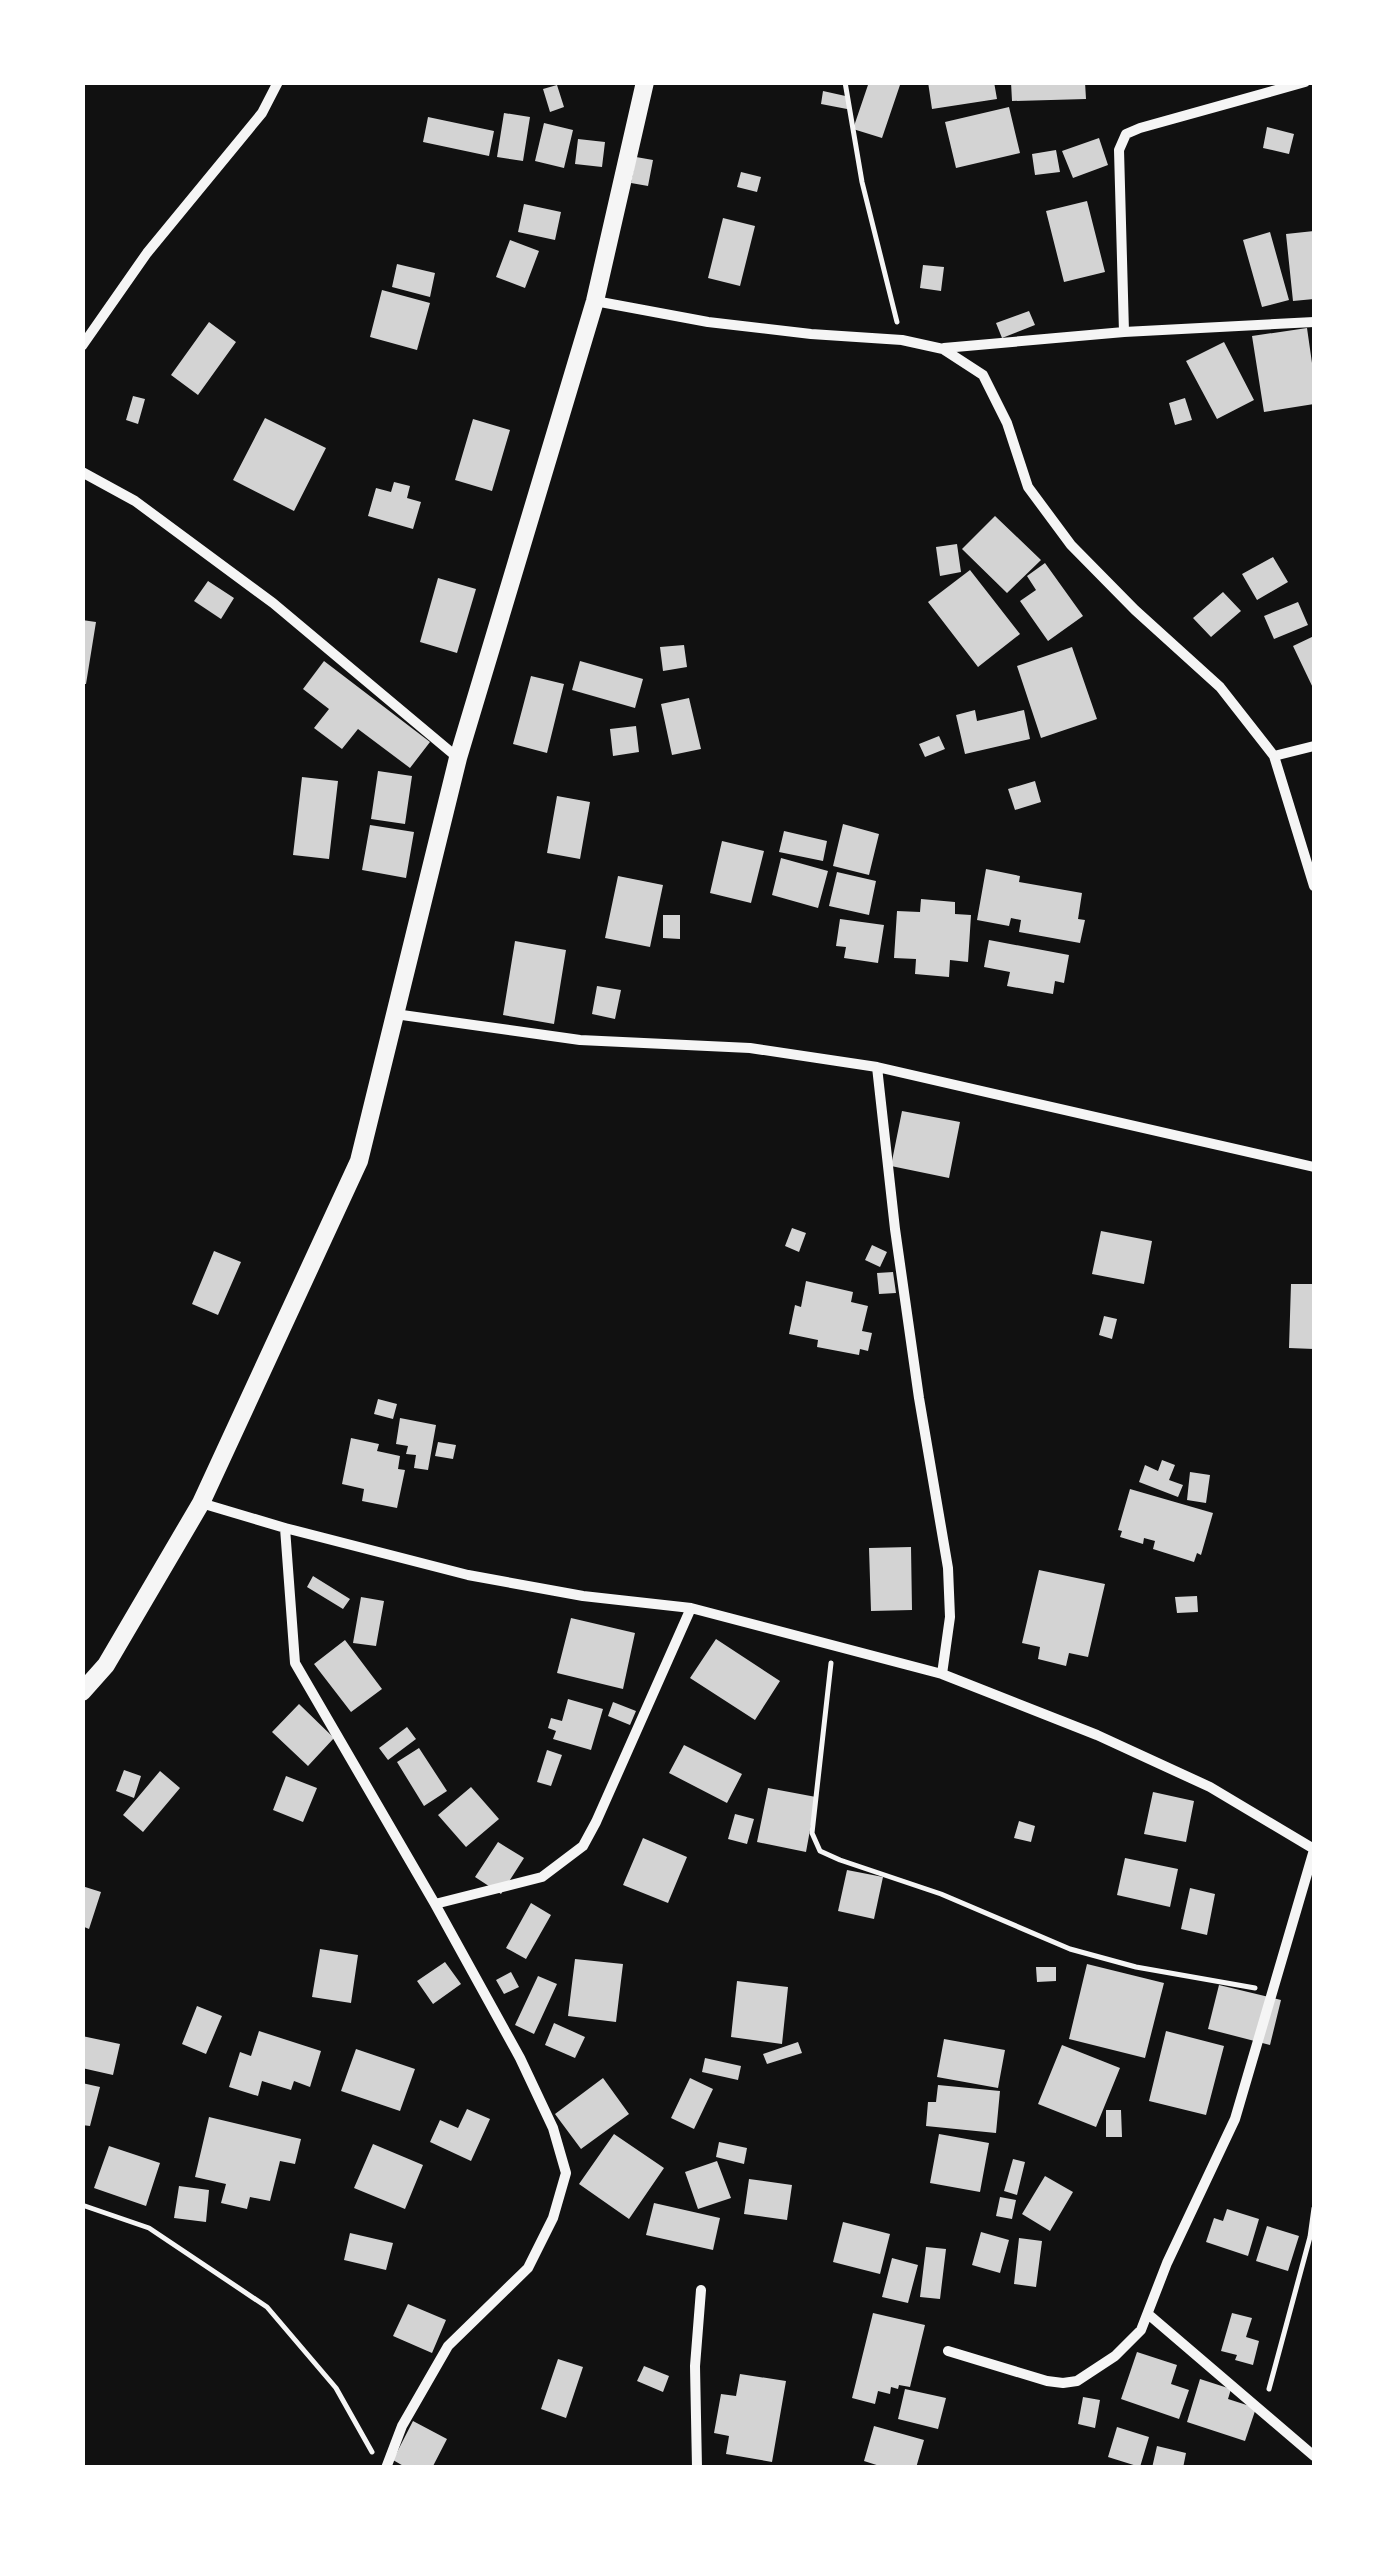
<svg xmlns="http://www.w3.org/2000/svg" width="1397" height="2550" font-family="Arial,sans-serif">
<style>
.building{fill:#d3d3d3}
.lines{fill:none;stroke-linecap:round;stroke-linejoin:round}
.path{stroke:#f5f5f5;stroke-width:5}
.minor{stroke:#f5f5f5;stroke-width:10}
.tertiary{stroke:#f5f5f5;stroke-width:18}
</style>
<rect width="100%" height="100%" fill="#111"/>
<!-- building -->
<path class="building" d="M869 82H901L882 138 853 129Z
M928 82H994L997 99 932 109Z
M1011 82H1085L1086 99 1012 101Z
M557 85 564 107 550 112 543 89Z
M823 91 850 97 847 109 821 104Z
M1009 107 1020 153 956 168 945 122Z
M504 113 530 117 523 161 497 157Z
M428 117 494 131 489 156 423 142Z
M544 123 573 130 564 168 535 161Z
M1267 127 1294 134 1289 154 1263 148Z
M1099 138 1108 165 1073 178 1062 151Z
M578 139 605 142 602 167 575 164Z
M1056 150 1060 172 1035 175 1032 154Z
M636 157 653 160 648 186 631 183Z
M741 172 761 177 757 192 737 187Z
M1087 201 1105 272 1064 282 1046 211Z
M524 204 561 212 555 240 518 232Z
M723 218 755 226 740 286 708 278Z
M1314 231V299L1293 301 1286 234Z
M1270 232 1289 300 1262 307 1243 240Z
M510 240 539 251 525 288 496 277Z
M397 264 435 273 430 297 392 287Z
M923 265 944 267 941 291 920 288Z
M382 290 430 303 417 350 370 337Z
M1029 311 1035 325 1002 338 996 323Z
M209 322 236 342 198 395 171 375Z
M1307 328 1314 377V404L1264 412 1252 336Z
M1224 342 1254 400 1217 419 1186 361Z
M133 396 145 399 138 424 126 420Z
M1185 398 1192 420 1175 425 1169 403Z
M265 418 326 448 294 511 233 480Z
M473 419 510 430 492 491 455 480Z
M394 482 410 486 407 498 421 502 413 529 368 516 376 488 391 492Z
M995 516 1041 560 1007 593 962 549Z
M957 544 961 572 940 576 936 547Z
M1273 557 1288 582 1257 600 1242 574Z
M1045 563 1083 616 1048 641 1020 601 1036 590 1027 576Z
M970 570 1020 634 978 667 928 602Z
M438 578 476 589 457 653 420 642Z
M208 581 234 598 221 619 194 601Z
M1223 592 1241 611 1211 637 1193 618Z
M1298 602 1308 625 1274 639 1264 616Z
M82 620 96 622 86 684H82Z
M1314 636V690L1293 646Z
M684 645 687 667 663 671 660 647Z
M1072 647 1097 719 1041 738 1017 666Z
M324 661 430 742 410 768 358 729 342 749 314 728 329 709 303 689Z
M580 661 643 679 635 708 572 690Z
M531 676 564 684 547 753 513 744Z
M689 698 701 749 672 755 661 704Z
M975 710 977 721 1024 710 1030 739 965 754 956 715Z
M636 726 639 752 613 756 610 729Z
M939 736 945 749 925 757 919 744Z
M378 771 412 776 405 824 371 819Z
M302 777 338 781 329 859 293 855Z
M1035 781 1041 802 1015 810 1008 789Z
M557 796 590 802 580 859 547 853Z
M843 824 879 834 869 875 833 866Z
M370 825 414 832 406 878 362 870Z
M784 831 827 841 823 861 779 852Z
M722 841 764 851 751 903 710 893Z
M781 858 828 871 818 908 772 895Z
M986 869 1020 876 1019 882 1082 893 1078 919 1085 920 1080 943 1019 932 1021 920 1011 918 1009 926 977 920Z
M837 872 876 881 869 915 829 906Z
M618 876 663 885 650 947 605 938Z
M921 899 955 902V914L971 915 968 962 950 960 949 977 915 974 916 959 894 958 897 911 920 912Z
M663 915H680V939L663 938Z
M840 919 884 925 878 963 844 958 846 947 836 946Z
M989 940 1069 955 1064 983 1055 981 1053 994 1007 986 1010 972 984 967Z
M515 941 566 950 554 1024 503 1015Z
M597 986 621 990 615 1019 592 1014Z
M902 1111 960 1122 949 1178 891 1166Z
M792 1228 806 1233 799 1252 785 1246Z
M1101 1231 1152 1241 1144 1284 1092 1274Z
M872 1245 887 1252 880 1267 865 1260Z
M214 1251 241 1262 218 1315 192 1304Z
M893 1272 896 1293 879 1294 877 1273Z
M806 1281 853 1292 851 1302 868 1306 862 1331 872 1333 868 1351 860 1349 859 1355 817 1347 818 1340 789 1334 795 1305 801 1307Z
M1291 1284H1314V1349L1289 1348Z
M1104 1316 1117 1319 1112 1339 1099 1335Z
M378 1399 397 1404 393 1419 374 1414Z
M400 1418 436 1425 428 1470 414 1468 416 1455 406 1454 408 1446 396 1444Z
M351 1438 379 1444 377 1451 400 1456 398 1469 405 1470 397 1508 362 1501 364 1489 342 1484Z
M438 1442 456 1445 453 1459 435 1456Z
M1162 1460 1175 1465 1169 1480 1183 1485 1178 1497 1139 1482 1145 1465 1158 1471Z
M1190 1472 1210 1475 1206 1503 1187 1500Z
M1130 1489 1213 1513 1201 1555 1197 1553 1194 1562 1153 1549 1155 1541 1144 1538 1143 1544 1120 1537 1122 1531 1118 1530Z
M911 1547 912 1610 871 1611 869 1548Z
M1039 1570 1105 1584 1088 1657 1069 1653 1066 1666 1038 1659 1040 1647 1022 1643Z
M313 1576 350 1599 343 1609 307 1587Z
M1197 1596 1198 1612 1177 1613 1175 1597Z
M361 1597 384 1601 376 1646 353 1643Z
M571 1618 635 1633 623 1689 557 1673Z
M716 1639 780 1681 755 1720 690 1678Z
M345 1640 382 1689 351 1712 314 1664Z
M568 1699 603 1709 591 1750 553 1739 556 1731 548 1728 551 1718 562 1721Z
M613 1702 636 1711 630 1725 608 1716Z
M299 1704 334 1738 308 1766 272 1732Z
M407 1727 416 1739 388 1760 379 1748Z
M684 1745 742 1774 727 1803 669 1773Z
M419 1748 447 1791 424 1806 397 1762Z
M547 1750 562 1755 551 1786 537 1782Z
M124 1770 141 1776 134 1798 116 1791Z
M160 1771 180 1788 143 1832 123 1815Z
M286 1776 317 1788 303 1822 273 1810Z
M471 1787 499 1819 466 1847 438 1815Z
M768 1788 816 1797 806 1852 757 1842Z
M1153 1792 1194 1801 1186 1842 1144 1834Z
M735 1814 754 1819 747 1844 728 1839Z
M1019 1821 1035 1826 1031 1842 1014 1838Z
M643 1838 687 1857 668 1903 623 1885Z
M498 1842 524 1858 501 1894 475 1877Z
M1125 1858 1178 1869 1170 1907 1117 1895Z
M847 1870 883 1877 874 1919 838 1911Z
M82 1886 101 1892 89 1929 82 1926Z
M1190 1888 1215 1894 1207 1935 1181 1929Z
M531 1903 551 1915 526 1959 506 1948Z
M320 1949 358 1955 351 2003 312 1997Z
M575 1959 623 1964 616 2022 568 2016Z
M445 1962 461 1984 433 2004 417 1981Z
M1087 1964 1164 1983 1145 2058 1069 2039Z
M1036 1967H1056V1981L1037 1982Z
M511 1972 519 1987 504 1994 496 1980Z
M538 1976 557 1984 534 2034 515 2025Z
M737 1981 788 1987 782 2044 731 2037Z
M1219 1985 1281 2000 1270 2045 1208 2029Z
M197 2006 222 2016 206 2054 182 2044Z
M554 2023 585 2037 575 2058 545 2045Z
M259 2031 321 2051 310 2087 294 2081 291 2090 262 2081 258 2096 229 2087 240 2052 251 2056Z
M1166 2031 1224 2046 1206 2115 1149 2101Z
M82 2036 120 2044 113 2075 82 2068Z
M944 2039 1005 2050 998 2088 937 2077Z
M798 2042 802 2053 767 2064 763 2054Z
M1062 2045 1120 2068 1096 2127 1038 2104Z
M356 2049 415 2069 400 2111 341 2091Z
M705 2058 741 2066 738 2080 702 2072Z
M603 2078 629 2114 581 2149 555 2114Z
M690 2078 713 2089 694 2129 671 2118Z
M82 2083 100 2087 90 2126 82 2125Z
M938 2085 1000 2091 996 2133 926 2126 928 2102H936Z
M467 2109 490 2119 471 2161 430 2142 440 2120 458 2128Z
M1106 2110H1121L1122 2137H1106Z
M209 2117 301 2139 295 2164 280 2161 270 2201 250 2197 247 2209 221 2203 226 2184 195 2177Z
M614 2134 664 2168 629 2219 579 2184Z
M939 2134 989 2143 980 2192 930 2183Z
M719 2142 747 2148 744 2164 716 2157Z
M373 2144 423 2165 405 2209 354 2188Z
M109 2146 160 2163 146 2206 94 2188Z
M1013 2159 1025 2162 1017 2195 1004 2191Z
M717 2161 731 2198 698 2209 685 2172Z
M1045 2176 1073 2192 1050 2231 1022 2214Z
M749 2179 792 2185 787 2220 744 2214Z
M179 2186 209 2190 206 2222 174 2218Z
M1000 2197 1016 2200 1012 2219 996 2216Z
M654 2203 720 2218 713 2250 646 2235Z
M1227 2209 1259 2219 1248 2256 1206 2242 1214 2218 1223 2221Z
M843 2222 890 2234 880 2274 833 2262Z
M1267 2226 1299 2236 1288 2271 1256 2261Z
M981 2232 1009 2240 1000 2273 972 2265Z
M350 2233 393 2243 386 2270 344 2260Z
M1019 2238 1042 2241 1036 2287 1014 2284Z
M926 2247 946 2249 940 2299 920 2297Z
M892 2258 918 2265 908 2303 882 2297Z
M408 2304 446 2320 432 2353 393 2336Z
M873 2313 925 2325 910 2387 899 2385 898 2389 891 2387 890 2394 878 2391 875 2404 852 2398Z
M1232 2313 1252 2318 1246 2337 1259 2341 1253 2365 1235 2360 1237 2355 1221 2351Z
M1137 2352 1177 2365 1171 2384 1189 2390 1179 2419 1121 2399Z
M558 2359 583 2367 566 2418 541 2409Z
M644 2366 669 2376 663 2392 637 2381Z
M740 2374 786 2381 772 2462 726 2454 729 2436 714 2433 721 2394 736 2396Z
M1200 2379 1231 2389 1228 2399 1256 2408 1245 2441 1187 2422Z
M905 2389 946 2398 938 2429 898 2419Z
M1083 2397 1100 2400 1095 2428 1078 2424Z
M413 2421 447 2439 432 2468H407L393 2460Z
M874 2426 924 2440 916 2468H886L864 2461Z
M1117 2427 1149 2437 1140 2467 1108 2457Z
M1157 2446 1186 2453 1183 2468H1152Z"/>
<g class="lines">
<!-- path -->
<path class="path" d="M845 82 862 182 897 322
M831 1663 812 1833 820 1851 840 1860 941 1894 1070 1949 1136 1967 1255 1988
M82 2205 149 2228 267 2307 336 2388 372 2452
M1269 2389 1310 2237 1314 2208"/>
<!-- minor -->
<path class="minor" d="M595 301 708 322 811 334 902 340 943 349 983 375 1007 423 1028 487 1071 545 1135 610 1220 687 1274 756 1314 886
M1124 332 1119 150 1126 134 1140 128 1305 82
M82 346 147 253 262 113 278 82
M944 348 1124 332 1314 322
M82 472 135 501 273 603 458 758
M1274 756 1314 746
M395 1014 580 1040 750 1048 877 1067 1314 1167
M877 1067 895 1229 919 1398 948 1568 950 1617 942 1674
M201 1503 285 1528 468 1575 583 1596 691 1608 942 1674 1097 1735 1210 1787 1314 1849
M285 1528 295 1663 435 1904 520 2058 553 2128 566 2173 553 2218 528 2268 448 2346 402 2426 386 2468
M435 1904 542 1877 583 1846 596 1822 691 1608
M1148 2314 1314 2456
M948 2351 1047 2381 1063 2383 1077 2381 1115 2356 1141 2330 1167 2263 1235 2119 1314 1850
M697 2468 695 2366 701 2290"/>
<!-- tertiary -->
<path class="tertiary" d="M82 1692 106 1665 201 1503 359 1161 458 758 595 301 645 82"/>
</g>
<!-- border -->
<rect width="1397" height="2550" fill="none" stroke="#ffffff" stroke-width="170"/>
</svg>
